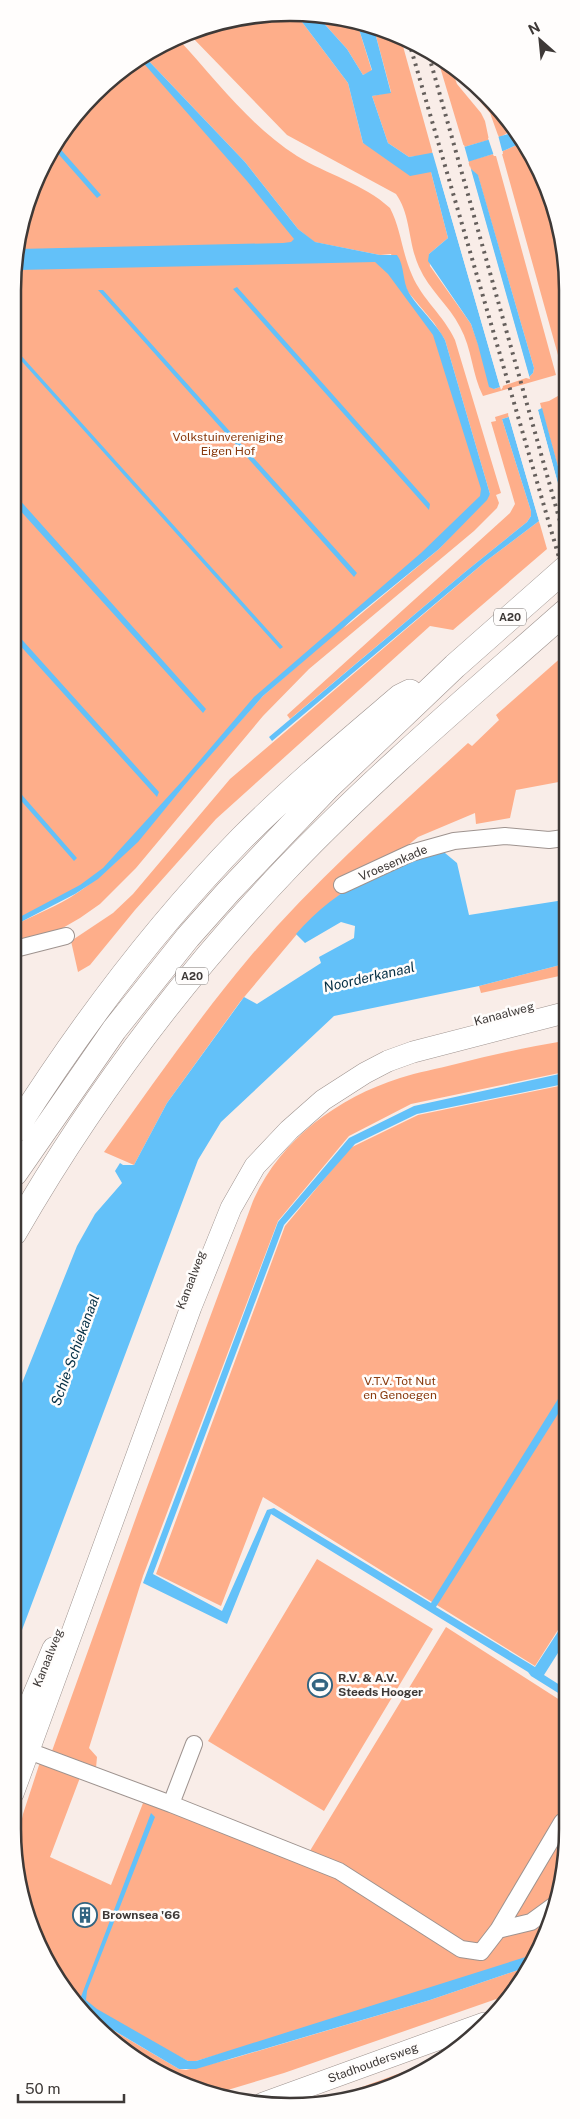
<svg xmlns="http://www.w3.org/2000/svg" width="580" height="2119" font-family="'Public Sans',sans-serif">
<style>
.green{fill:#feae8a;fill-rule:evenodd}
.water{fill:#63c1f9}
.pier{fill:#f9ede8}
.lines{fill:none;stroke-linecap:round;stroke-linejoin:round}
.minor-casing{stroke:#9e938f;stroke-width:18}
.major-casing{stroke:#9e938f;stroke-width:22}
.highway-casing{stroke:#9e938f;stroke-width:26}
.minor{stroke:#fff;stroke-width:16}
.major{stroke:#fff;stroke-width:21}
.highway{stroke:#fff;stroke-width:25}
.rail{stroke:#655f5c;stroke-width:4;stroke-dasharray:2.5 5;stroke-linecap:butt}
.labels{text-anchor:middle;dominant-baseline:central;stroke-width:5;stroke-linejoin:round;paint-order:stroke}
.shield{fill:#fffdfc;stroke:#787472;stroke-width:1}
.shield-label{font-size:11px;font-weight:bold;fill:#3e3937}
.park-label{font-size:12px;fill:#893b0f;stroke:#fffdfc}
.street-label{font-size:12px;fill:#3e3937;stroke:#fffdfc}
.poi-label{font-size:12px;font-weight:bold;fill:#3e3937;stroke:#fffdfc;text-anchor:start}
.water-label{font-size:14px;font-style:italic;fill:#042f45;stroke:#fffdfc}
.rim{fill:none;stroke:#3e3937;stroke-width:2.5}
</style>
<rect width="100%" height="100%" fill="#f9ede8"/>
<!-- green -->
<path class="green" d="M236 18H299L348 83 363 143 431 172 448 238 429 254 430 266 471 324 494 389 529 377 533 373 534 368 478 176 470 168 468 161 493 154 494 156H496L556 375 483 396C472 375 472 348 460 327 449 305 429 290 419 267 408 243 411 215 396 194L287 135 191 36Z
M319 18H344L357 23 372 71 363 75 347 49Z
M374 29 401 39 433 154 409 157 388 143 372 96 391 92Z
M180 41C217 81 250 126 297 156 326 174 364 184 390 208 401 229 402 253 412 275 422 299 444 316 455 340L501 493 496 495 499 503 497 508 474 531 309 669 263 716 136 868 100 904 80 918 61 929 42 937 15 943V925C36 914 58 906 77 893 121 864 153 823 187 782L98 876 16 922 18 236 59 136 136 59 142 57 308 249 387 260 404 289 438 335 485 492 479 504 367 602 344 628 439 549 490 494 445 340 434 323 408 292 391 254 380 255 314 242 298 229 245 162 144 56ZM310 655 263 696 202 764 260 697Z
M437 57 451 68 457 84 481 113 485 121 489 140 464 147Z
M463 78C486 96 501 103 509 132L499 138 490 113 469 89Z
M520 140 539 168 565 254V372L563 373 502 154 503 151 519 144Z
M565 392V492L540 403 549 401Z
M508 413 509 417 502 419 531 511V516L527 522 465 572 290 719 287 715 510 513 515 504 491 422 496 421 495 417Z
M539 521 547 549 453 630 430 626 216 819 135 910 90 965 78 972 71 941 113 913 133 894 230 779 486 561Z
M564 655V781L516 790 510 818 476 824 475 813 418 837 407 846 339 882 338 886 342 893 303 927 240 1002 167 1103 134 1165 104 1152C151 1087 197 1020 249 958 315 880 393 812 468 743L472 746 499 720 496 715Z
M564 964V975L481 993 479 986Z
M564 1041V1072L411 1104 349 1136 278 1221 143 1576 89 1748 97 1757 96 1768 52 1751 139 1509 253 1201C280 1140 337 1098 400 1078 418 1072 437 1069 456 1064 492 1055 527 1047 564 1041Z
M564 1085 563 1622 535 1666 263 1497 221 1606 156 1574 285 1226 350 1148 418 1115Z
M317 1559 433 1629 324 1811 208 1741Z
M446 1627 563 1702 562 1883 529 1964 196 2061H188L180 2057 79 2002 82 2012 179 2069 186 2070 231 2059 430 2000 527 1967 521 1983 511 1994 284 2073 221 2092 167 2078 82 2012 34 1935 16 1847 23 1814 41 1759 81 1775 50 1857 111 1885 145 1798 305 1859Z
M439 2059 362 2097 347 2098 348 2092Z"/>
<!-- water -->
<path class="water" d="M299 18H319L347 49 363 75 372 70 357 23 374 29 391 93 372 96 388 143 409 157 464 147 508 134 509 132 505 116 520 140 519 144 503 151 438 171 500 387 494 389 489 387 478 345 471 324 428 261 429 254 448 238 431 172 410 176 363 143 348 83Z
M144 56 245 162 298 229 315 242 380 255H397C405 266 402 281 409 293 420 310 436 323 445 340L490 494 487 500 439 549 359 614 263 696 193 775 138 842 98 879 75 894 15 925 16 919 80 885 103 868 184 779 254 697 421 553 480 496 481 489 433 335 388 274 375 262 18 270V249L283 243 291 242 294 239 247 181 139 58Z
M56 144 101 195 97 198 54 149Z
M470 168 478 175 534 368 533 373 529 377Z
M237 287 430 504 429 510 233 289Z
M98 290H103L357 573 354 577Z
M17 351 283 647 280 649 17 356Z
M542 408 565 492 564 506 538 410Z
M509 417 539 521 486 561 272 741 269 737 465 572 527 522 531 516V511L502 419Z
M17 497 206 709 203 713 17 507Z
M16 633 159 792 157 797 16 641Z
M16 788 77 858 74 861 16 795Z
M435 852 445 853 457 863 469 915 564 900V964L479 986 334 1016 221 1122 198 1160 13 1654 14 1403 77 1246 95 1214 122 1183 115 1171 120 1163 123 1165H134L167 1103 244 997 257 1004 321 963 319 957 354 938 355 926 341 922 305 943 296 934C316 911 342 890 370 877 390 867 413 860 435 852Z
M564 1073V1084L417 1114 355 1144 284 1225 153 1574 222 1611 267 1510 274 1508 431 1603 563 1391V1406L436 1607 535 1667 563 1624V1645L544 1675 563 1687V1696L531 1676 528 1672 271 1514 227 1624 143 1583 278 1222 349 1138 414 1106Z
M151 1813 155 1817 87 1991 86 2000 97 2009 188 2061H196L532 1955 527 1967 430 2000 196 2069H179L81 2011 79 2002Z"/>
<!-- pier -->
<path class="pier" d="M498 135 503 154 494 156 488 138Z
M464 145 469 163 441 172 503 387 501 390 432 151Z
M470 166 521 347 530 379 526 378 468 169Z
M537 407 564 506 565 509 562 507 546 450 535 410Z
M508 414 511 416 542 520 540 524Z"/>
<g class="lines">
<defs>
<path id="minor" d="M342 885 411 853 454 841 505 836 549 840 564 838
M15 949 66 936
M18 1747 171 1804 194 1744
M171 1804 339 1871 461 1949 481 1952 498 1930 562 1822
M498 1930 531 1922 553 1906"/>
<path id="major" d="M13 1743 53 1648
M13 1794 191 1307 231 1208 255 1166 289 1130 323 1100 365 1073 388 1061 413 1052 564 1013
M263 2103 484 2023"/>
<path id="highway" d="M15 1130C81 1026 156 926 242 838 292 788 346 743 400 697L410 692
M15 1173 114 1030 188 937 228 892 328 787 455 666 565 569
M14 1233C90 1101 182 978 287 868 374 777 471 695 565 612"/>
</defs>
<!-- minor casing -->
<use href="#minor" class="minor-casing"/>
<!-- major casing -->
<use href="#major" class="major-casing"/>
<!-- highway casing -->
<use href="#highway" class="highway-casing"/>
<!-- minor -->
<use href="#minor" class="minor"/>
<!-- major -->
<use href="#major" class="major"/>
<!-- highway -->
<use href="#highway" class="highway"/>
<!-- rail -->
<path class="rail" d="M409 42 565 578
M427 49 565 539"/>
</g>
<!-- icons -->
<defs>
<symbol id="stadium-ring" viewBox="-11 -11 22 22"><circle r="9.5" fill="#fffdfc" stroke="#326481" stroke-width="1.5"/><path d="M0-5a6.5 5 0 1 0 0 10a6.5 5 0 1 0 0-10ZM-3.5-1.8h7v3.6h-7Z" fill="#326481"/></symbol>
<symbol id="building-ring" viewBox="-11 -11 22 22"><circle r="9.5" fill="#fffdfc" stroke="#326481" stroke-width="1.5"/><path d="M-4-6H4V6H1V3H-1V6H-4ZM-2.5-4.3h1.7v1.8h-1.7ZM.8-4.3h1.7v1.8H.8ZM-2.5-1h1.7V.8h-1.7ZM.8-1h1.7V.8H.8Z" fill="#326481"/></symbol>
</defs>
<g fill-rule="evenodd">
<use href="#stadium-ring" x="306" y="1671" width="28" height="28"/>
<use href="#building-ring" x="71" y="1901" width="28" height="28"/>
</g>
<g class="labels">
<!-- shield labels -->
<g class="shield">
<rect x="494" y="608.5" width="32" height="17" rx="4"/>
<rect x="176" y="967.5" width="32" height="17" rx="4"/>
</g>
<g class="shield-label">
<text x="510" y="617">A20</text>
<text x="192" y="976">A20</text>
</g>
<!-- park labels -->
<g class="park-label">
<text x="228" y="437">Volkstuinvereniging<tspan x="228" dy="14">Eigen Hof</tspan></text>
<text x="400" y="1381">V.T.V. Tot Nut<tspan x="400" dy="14">en Genoegen</tspan></text>
</g>
<!-- street labels -->
<g class="street-label">
<text transform="translate(393 863) rotate(-23)">Vroesenkade</text>
<text transform="translate(504 1014) rotate(-15)">Kanaalweg</text>
<text transform="translate(191 1280) rotate(-69)">Kanaalweg</text>
<text transform="translate(48 1658) rotate(-68)">Kanaalweg</text>
<text transform="translate(373 2063) rotate(-20)">Stadhoudersweg</text>
</g>
<!-- poi labels -->
<g class="poi-label">
<text x="338" y="1678">R.V. &amp; A.V.<tspan x="338" dy="14">Steeds Hooger</tspan></text>
<text x="102" y="1915">Brownsea '66</text>
</g>
<!-- water labels -->
<g class="water-label">
<text transform="translate(369 977) rotate(-13)">Noorderkanaal</text>
<text transform="translate(75 1350) rotate(-70)">Schie-Schiekanaal</text>
</g>
</g>
<!-- crop -->
<path d="M0 0H580V2119H0ZM290 21H290A269 269 0 0 1 559 290V1829A269 269 0 0 1 290 2098H290A269 269 0 0 1 21 1829V290A269 269 0 0 1 290 21Z" fill="#fffdfc" fill-rule="evenodd"/>
<path class="rim" d="M290 21H290A269 269 0 0 1 559 290V1829A269 269 0 0 1 290 2098H290A269 269 0 0 1 21 1829V290A269 269 0 0 1 290 21Z"/>
<!-- north arrow -->
<g transform="translate(540 40) rotate(333)" stroke="#fffdfc" stroke-width="4" paint-order="stroke">
<path d="M0-4L9 19L0 12L-9 19Z" fill="#3e3937"/>
<text y="-8" font-size="14" font-weight="bold" text-anchor="middle" fill="#3e3937">N</text>
</g>
<!-- scale -->
<path d="M18 2094v8h106v-8" fill="none" stroke="#3e3937" stroke-width="2.5"/>
<text x="25" y="2094" font-size="15" fill="#3e3937" stroke="#fffdfc" stroke-width="4" paint-order="stroke">50 m</text>
</svg>
